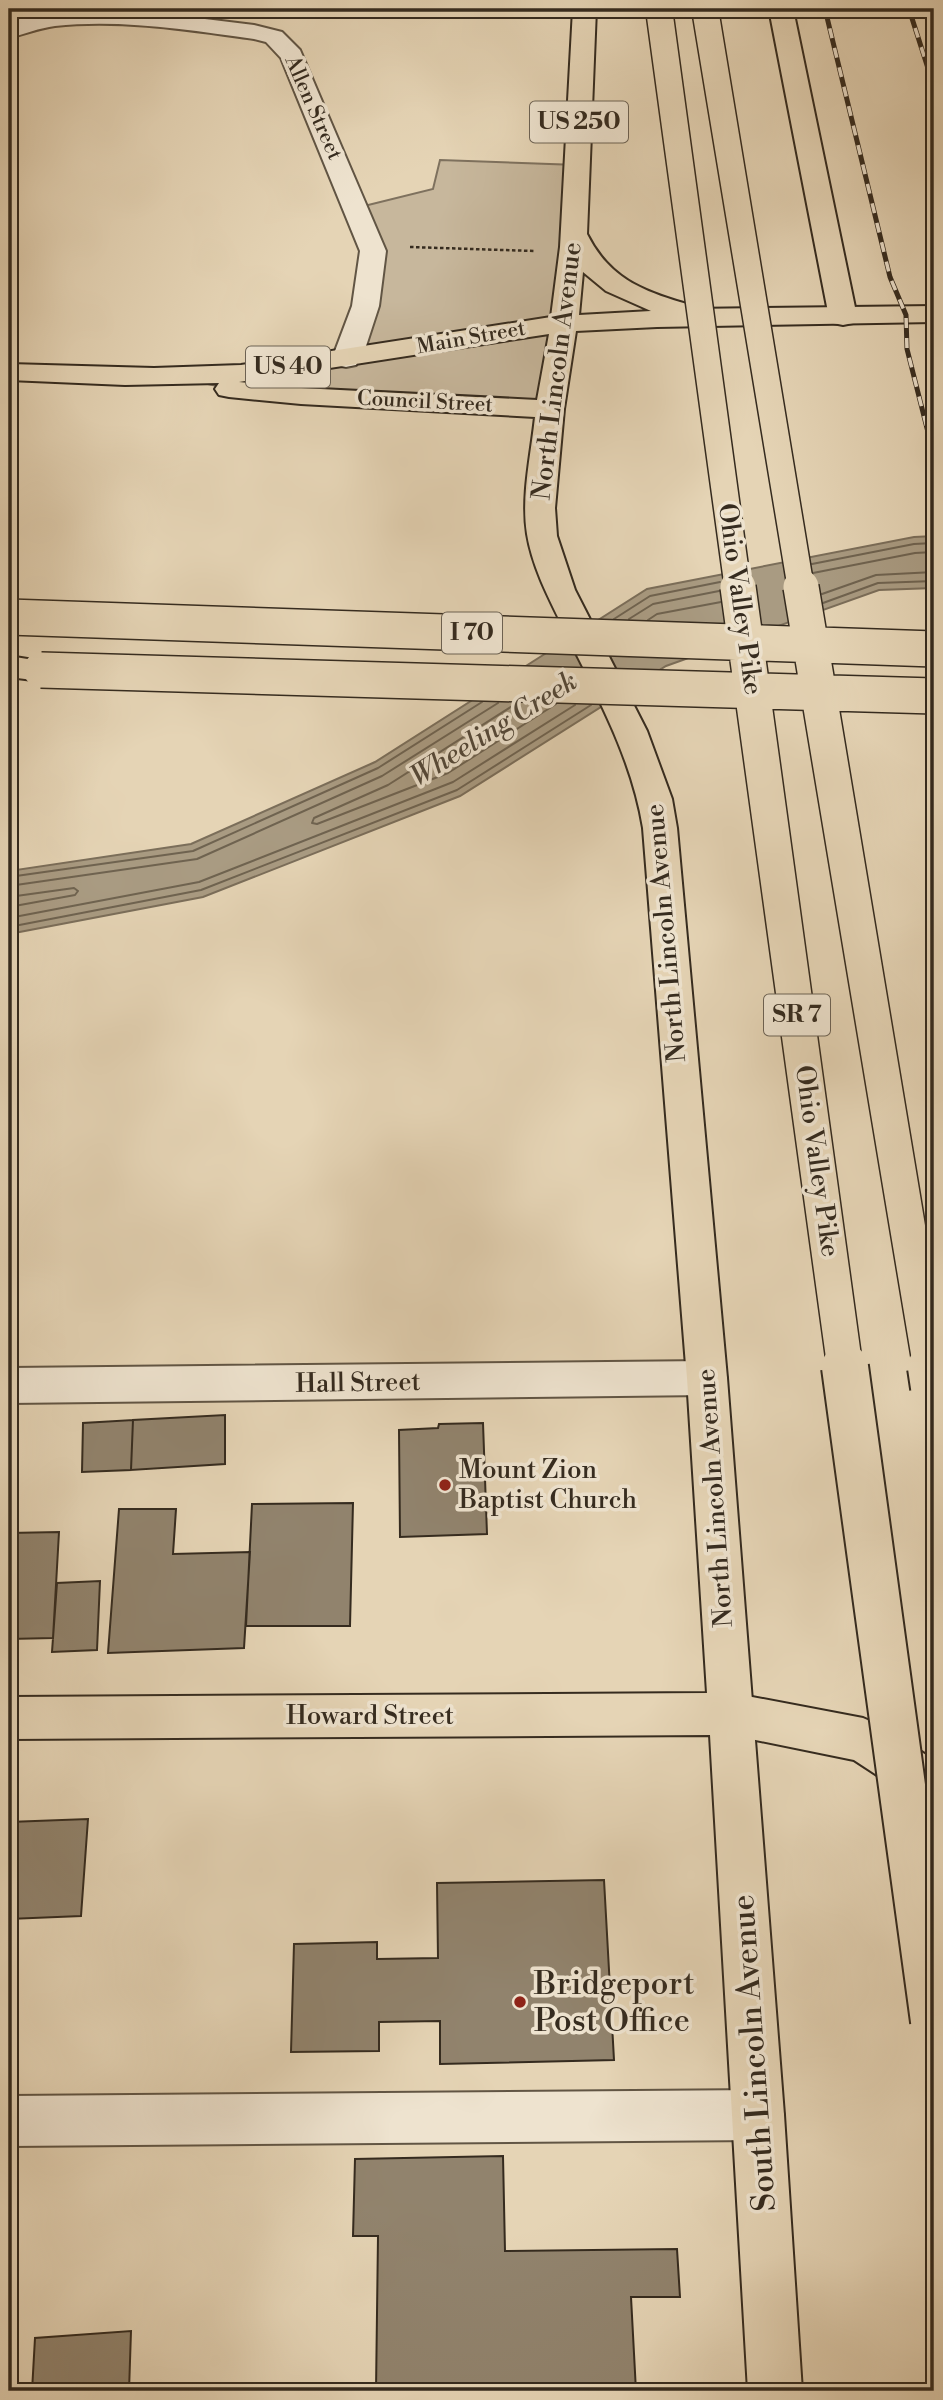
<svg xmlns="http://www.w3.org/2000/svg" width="943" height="2400" font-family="'Libre Bodoni',serif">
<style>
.green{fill:#c7b79c;stroke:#7e715e;stroke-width:2}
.water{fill:#a99b82;stroke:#7b6e5a;stroke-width:2}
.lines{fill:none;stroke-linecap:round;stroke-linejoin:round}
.shore{stroke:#6f6350;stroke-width:2}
.building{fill:#91836d;stroke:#352b1f;stroke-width:2}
.minor-casing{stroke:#615544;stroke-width:4}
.major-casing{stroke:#352b1f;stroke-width:4}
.highway-casing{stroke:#352b1f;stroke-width:4}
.path{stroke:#352b1f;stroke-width:2.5;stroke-dasharray:3.5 2.5;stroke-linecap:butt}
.minor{fill:#eee3cf;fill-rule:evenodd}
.major{fill:#e5d4b5;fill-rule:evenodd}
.highway{fill:#e5d4b5;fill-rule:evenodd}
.rail-casing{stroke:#352b1f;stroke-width:5}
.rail{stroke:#eee3cf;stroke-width:3.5;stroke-dasharray:10;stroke-linecap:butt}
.highway-bridge-far2-casing{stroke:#352b1f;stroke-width:29;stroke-linecap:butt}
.highway-bridge-far1-casing{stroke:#352b1f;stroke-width:38;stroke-linecap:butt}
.highway-bridge-casing{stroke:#352b1f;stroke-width:50;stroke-linecap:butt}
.highway-bridge-far2{stroke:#e5d4b5;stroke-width:26}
.highway-bridge-far1{stroke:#e5d4b5;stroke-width:35}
.highway-bridge{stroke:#e5d4b5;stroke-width:46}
.poi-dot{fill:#8f2418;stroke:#eee3cf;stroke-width:2.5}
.labels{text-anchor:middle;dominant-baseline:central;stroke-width:7;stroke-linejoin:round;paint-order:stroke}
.far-street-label{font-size:21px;fill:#352b1f;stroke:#eee3cf}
.shield{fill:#eee3cf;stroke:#6c6254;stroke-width:2}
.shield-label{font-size:24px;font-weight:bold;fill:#352b1f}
.street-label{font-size:26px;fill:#352b1f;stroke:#eee3cf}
.poi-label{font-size:26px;fill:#352b1f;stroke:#eee3cf;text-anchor:start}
.water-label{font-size:28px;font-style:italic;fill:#524738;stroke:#eee3cf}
.near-poi-label{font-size:32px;fill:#352b1f;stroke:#eee3cf;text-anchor:start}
.near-street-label{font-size:32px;fill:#352b1f;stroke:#eee3cf}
</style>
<rect width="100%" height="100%" fill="#e5d4b5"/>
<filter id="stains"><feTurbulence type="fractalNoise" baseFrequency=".00286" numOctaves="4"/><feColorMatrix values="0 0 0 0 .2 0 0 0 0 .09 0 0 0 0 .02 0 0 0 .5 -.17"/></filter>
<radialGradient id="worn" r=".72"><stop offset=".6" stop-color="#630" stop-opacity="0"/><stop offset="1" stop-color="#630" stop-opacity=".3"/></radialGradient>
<!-- green -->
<path class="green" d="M440 160 577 165 550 409 235 390 176 377 346 359 372 271 356 208 433 189Z"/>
<!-- water -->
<path class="water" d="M934 536V588L879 590 666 666 460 796 203 897 9 934V871L191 844 375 762 647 589 914 537Z"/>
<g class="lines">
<!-- shore -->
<path class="shore" d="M812 564 914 544 934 543
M813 573 915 553 934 552
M822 594 876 575 934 572
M823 603 878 583 934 581
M614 619 650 596 720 582
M629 619 653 604 719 591
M648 620 657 614 721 602
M517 703 388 785 314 818 312 823 317 824 448 773 556 704
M9 877 193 851 378 768 482 702
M9 886 197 859 382 776 498 703
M9 897 74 888 78 891 75 895 9 907
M9 918 199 882 453 782 575 705
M9 927 201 890 457 790 591 705"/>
</g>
<!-- building -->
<path class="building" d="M225 1415V1464L131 1470 133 1420Z
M133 1420 131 1470 82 1472 83 1423Z
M483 1423 487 1534 400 1537 399 1430 438 1428 439 1424Z
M353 1503 350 1626H246L252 1504Z
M119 1509H176L173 1554 250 1552 244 1648 108 1653Z
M59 1532 53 1638 9 1639V1533Z
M100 1581 97 1650 52 1652 57 1583Z
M88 1819 81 1916 9 1919V1822Z
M604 1880 614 2060 440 2064V2021L379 2022V2051L291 2052 294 1944 377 1942V1959L438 1958 437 1883Z
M503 2156 505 2251 677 2249 680 2297H631L636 2391H376L378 2236H353L355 2159Z
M131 2331 129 2391H32L35 2338Z"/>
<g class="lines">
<defs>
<path id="minor" d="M90 11 164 14 254 25 282 32 300 50 386 251 379 306 366 346 356 365 346 367 336 365 332 359 352 306 360 251 281 58 266 42 254 39C189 30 121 19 55 26 39 28 25 34 9 38V23C35 12 62 12 90 11Z
M707 1361 721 1366 727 1378 721 1390 707 1395 9 1403V1368Z
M759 2090 777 2097 784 2115 777 2133 759 2140 9 2146V2096Z"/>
<path id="major" d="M573 9H596L587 234C609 278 642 291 687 304L690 309 934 306V322L657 327 576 331 564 409 555 508 557 536 575 590 647 731 672 799 677 828 727 1378 784 2115 802 2391H748L710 1735 9 1739V1697L707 1693 687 1378 643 828C632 760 599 700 569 639 553 606 533 571 527 534 521 496 531 455 535 417L301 404 229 397 219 395 215 389 219 383 125 385 9 380V364L154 368 241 365 551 317 560 247ZM583 272 606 291 651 311 579 315ZM549 334 537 400 301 388 239 382Z"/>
<path id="highway" d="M769 9H793L857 317 853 323 843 325 833 323 829 317Z
M9 656 52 663 57 670 52 677 41 681 9 677Z
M731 1693 863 1718 879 1725 934 1760V1808L918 1802 854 1760 731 1735 715 1729 708 1714 715 1699Z"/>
</defs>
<!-- minor casing -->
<use href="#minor" class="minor-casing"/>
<!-- major casing -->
<use href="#major" class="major-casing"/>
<!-- highway casing -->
<use href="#highway" class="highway-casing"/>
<!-- path -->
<path class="path" d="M410 247 534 251"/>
<!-- minor -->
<use href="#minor" class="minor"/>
<!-- major -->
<use href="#major" class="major"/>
<!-- highway -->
<use href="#highway" class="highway"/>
<defs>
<path id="rail" d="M825 9 890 277 906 315 907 349 934 456
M909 9 934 87"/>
</defs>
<!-- rail casing -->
<use href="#rail" class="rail-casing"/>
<!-- rail -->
<use href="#rail" class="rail"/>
<defs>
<path id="highway-bridge-far2" d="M659 9 738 589
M705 9 801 589"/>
<path id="highway-bridge-far1" d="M738 587 845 1368
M801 587 931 1368
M9 617 934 649
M41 670 934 696"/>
<path id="highway-bridge" d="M845 1367 934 2021
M931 1367 934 1387"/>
</defs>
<!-- highway-bridge-far2 casing -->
<use href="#highway-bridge-far2" class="highway-bridge-far2-casing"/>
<!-- highway-bridge-far1 casing -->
<use href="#highway-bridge-far1" class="highway-bridge-far1-casing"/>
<!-- highway-bridge casing -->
<use href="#highway-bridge" class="highway-bridge-casing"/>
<!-- highway-bridge-far2 -->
<use href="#highway-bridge-far2" class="highway-bridge-far2"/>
<!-- highway-bridge-far1 -->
<use href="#highway-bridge-far1" class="highway-bridge-far1"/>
<!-- highway-bridge -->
<use href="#highway-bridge" class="highway-bridge"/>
</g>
<!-- markers -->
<g class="poi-dot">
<circle cx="445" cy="1485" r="7"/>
<circle cx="520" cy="2002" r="7"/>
</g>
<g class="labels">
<!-- far-street labels -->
<g class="far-street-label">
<text transform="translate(313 108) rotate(66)">Allen Street</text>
<text transform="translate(471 338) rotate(-10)">Main Street</text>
<text transform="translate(425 402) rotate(3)">Council Street</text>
</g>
<!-- shield labels -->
<g class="shield">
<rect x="530" y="101.5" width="98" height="41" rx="5"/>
<rect x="246" y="346.5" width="84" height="41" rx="5"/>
<rect x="442" y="612.5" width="60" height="41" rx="5"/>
<rect x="764" y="994.5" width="66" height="41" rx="5"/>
</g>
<g class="shield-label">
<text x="579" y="122">US 250</text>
<text x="288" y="367">US 40</text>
<text x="472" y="633">I 70</text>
<text x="797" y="1015">SR 7</text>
</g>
<!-- street labels -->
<g class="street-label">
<text transform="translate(557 371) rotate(-83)">North Lincoln Avenue</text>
<text transform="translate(740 599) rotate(82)">Ohio Valley Pike</text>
<text transform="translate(666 933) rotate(-95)">North Lincoln Avenue</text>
<text transform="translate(817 1161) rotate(82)">Ohio Valley Pike</text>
<text transform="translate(358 1383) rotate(-1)">Hall Street</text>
<text transform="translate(715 1498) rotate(-94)">North Lincoln Avenue</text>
<text x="370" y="1716">Howard Street</text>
</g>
<!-- poi labels -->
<g class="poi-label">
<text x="459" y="1470">Mount Zion<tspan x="459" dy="30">Baptist Church</tspan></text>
</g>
<!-- water labels -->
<g class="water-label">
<text transform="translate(494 729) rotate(-32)">Wheeling Creek</text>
</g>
<!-- near-poi labels -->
<g class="near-poi-label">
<text x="534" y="1984">Bridgeport<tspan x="534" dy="37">Post Office</tspan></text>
</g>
<!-- near-street labels -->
<g class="near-street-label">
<text transform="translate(754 2053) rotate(-94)">South Lincoln Avenue</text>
</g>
</g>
<!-- margin -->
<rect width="943" height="2400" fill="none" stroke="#e5d4b5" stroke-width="35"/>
<rect x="10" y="10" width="922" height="2379" fill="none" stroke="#352b1f" stroke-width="3.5"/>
<rect x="18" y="18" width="908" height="2365" fill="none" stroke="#352b1f" stroke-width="2"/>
<rect width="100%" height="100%" filter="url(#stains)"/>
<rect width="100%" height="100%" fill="url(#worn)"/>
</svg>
